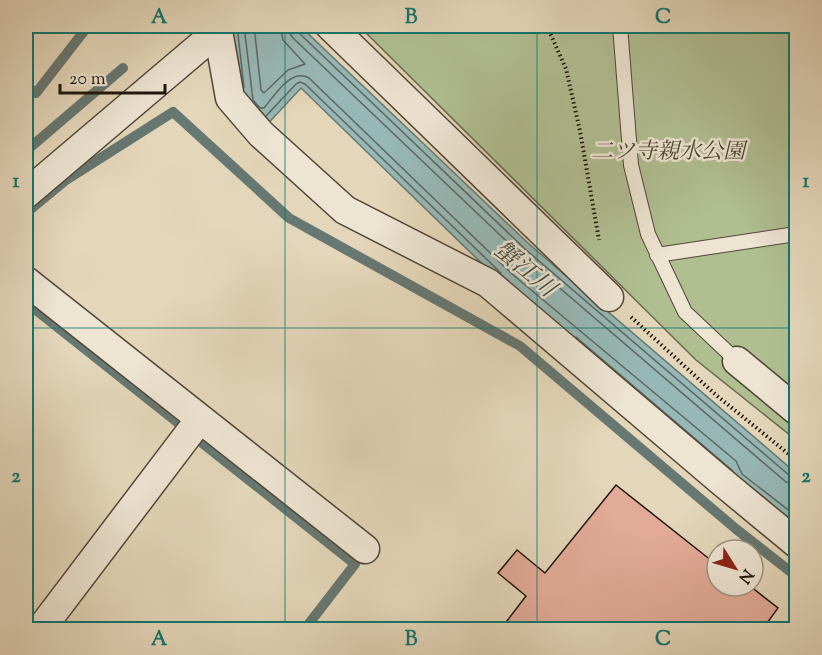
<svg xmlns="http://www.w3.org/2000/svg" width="822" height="655" font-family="'Sorts Mill Goudy','Noto Serif JP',serif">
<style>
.green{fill:#b0be92;stroke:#686a4f;stroke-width:1.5}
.water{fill:#97b8b6;stroke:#677772;stroke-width:1.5}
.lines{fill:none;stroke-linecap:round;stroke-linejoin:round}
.shore{stroke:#5c6761;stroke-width:1.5}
.stream{stroke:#677772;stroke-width:10}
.building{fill:#e2aa98;stroke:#20160c;stroke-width:1.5}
.service-casing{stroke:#514638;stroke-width:16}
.minor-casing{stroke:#514638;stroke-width:31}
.path{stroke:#20160c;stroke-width:4;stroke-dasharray:1.5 3;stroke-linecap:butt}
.service{stroke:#ede4d2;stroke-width:14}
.minor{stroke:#ede4d2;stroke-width:28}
.grid{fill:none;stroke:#0f766e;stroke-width:1.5;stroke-opacity:0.55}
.labels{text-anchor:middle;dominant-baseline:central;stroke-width:5;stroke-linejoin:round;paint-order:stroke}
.park-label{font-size:22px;font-style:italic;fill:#4b4834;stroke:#ede4d2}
.water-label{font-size:24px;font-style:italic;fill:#4a4f48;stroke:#ede4d2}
.neatline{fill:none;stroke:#0f766e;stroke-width:2}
.grid-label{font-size:20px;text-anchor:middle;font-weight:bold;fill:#0f766e}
</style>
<rect width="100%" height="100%" fill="#e4d6ba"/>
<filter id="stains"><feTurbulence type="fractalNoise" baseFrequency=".00333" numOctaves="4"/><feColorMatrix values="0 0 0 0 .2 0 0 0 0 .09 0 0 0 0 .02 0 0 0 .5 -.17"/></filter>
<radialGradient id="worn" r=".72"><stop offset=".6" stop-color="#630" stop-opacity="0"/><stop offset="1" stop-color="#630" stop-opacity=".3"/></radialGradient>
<!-- green -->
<path class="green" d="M359 26H796V440L696 360Z"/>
<!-- water -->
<path class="water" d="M231 26H300L529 244 796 473V533L503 284 301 88 262 130 240 106Z"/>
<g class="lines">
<!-- shore -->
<path class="shore" d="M237 26 244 87
M244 26 253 100 260 108H264C275 95 291 68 309 78L512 274 736 461 742 474 796 516
M254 26 261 90 264 93 288 70 305 64 283 40 280 26
M289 26V32L293 38 520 254 786 482 796 485
M296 26 298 32 525 249 790 476 796 477
M266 116 296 84 300 82 305 84 501 273
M576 337 733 471"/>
<!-- stream -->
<path class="stream" d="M26 86 36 93 88 26
M26 151 123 68
M26 213 66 180 173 112 289 218 520 346 736 529 796 576
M26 302 181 425
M196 438 355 564 304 630"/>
</g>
<!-- building -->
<path class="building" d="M616 485 717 565V586H750L778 608 762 630H500L526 596 498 573 517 550 545 573Z"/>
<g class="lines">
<defs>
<path id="service" d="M620 26 631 165 648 234 685 312 737 361
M657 255 796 234"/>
<path id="minor" d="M212 26 218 31 230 98 261 134 345 210 488 283 721 481 796 543
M330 26 609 297
M26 194 218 31
M26 281 365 549
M737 361 796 410
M40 630 200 419"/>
</defs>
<!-- service casing -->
<use href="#service" class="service-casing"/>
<!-- minor casing -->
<use href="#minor" class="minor-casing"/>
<!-- path -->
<path class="path" d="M547 26 566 69 580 131 599 240
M631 317 716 395 796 460"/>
<!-- service -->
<use href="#service" class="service"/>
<!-- minor -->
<use href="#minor" class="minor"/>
</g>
<!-- grid -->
<path class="grid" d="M285 26V630M537 26V630M26 328H796"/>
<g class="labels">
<!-- park labels -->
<g class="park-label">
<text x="668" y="153">二ツ寺親水公園</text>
</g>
<!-- water labels -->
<g class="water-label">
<text transform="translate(524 270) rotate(40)">蟹江川</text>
</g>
</g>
<!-- margin -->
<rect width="822" height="655" fill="none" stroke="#e4d6ba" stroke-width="66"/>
<!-- north arrow -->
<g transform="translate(735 568) rotate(127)"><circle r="28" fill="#ede4d2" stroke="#9b9283" stroke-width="1.5"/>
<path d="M0-4.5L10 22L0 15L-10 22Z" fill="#8f2418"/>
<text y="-9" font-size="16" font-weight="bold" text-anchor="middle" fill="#20160c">N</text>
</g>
<!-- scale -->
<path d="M60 84v9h105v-9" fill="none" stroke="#20160c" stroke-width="3"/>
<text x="69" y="84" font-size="18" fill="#20160c" stroke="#ede4d2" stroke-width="4.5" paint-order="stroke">20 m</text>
<rect x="33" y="33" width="756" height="589" class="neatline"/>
<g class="grid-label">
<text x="159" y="23">A</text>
<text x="411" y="23">B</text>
<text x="663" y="23">C</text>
<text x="16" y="187">1</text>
<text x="806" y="187">1</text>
<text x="16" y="482">2</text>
<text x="806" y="482">2</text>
<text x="159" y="645">A</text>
<text x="411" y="645">B</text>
<text x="663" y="645">C</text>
</g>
<rect width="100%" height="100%" filter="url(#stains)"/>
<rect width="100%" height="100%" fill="url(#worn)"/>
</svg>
